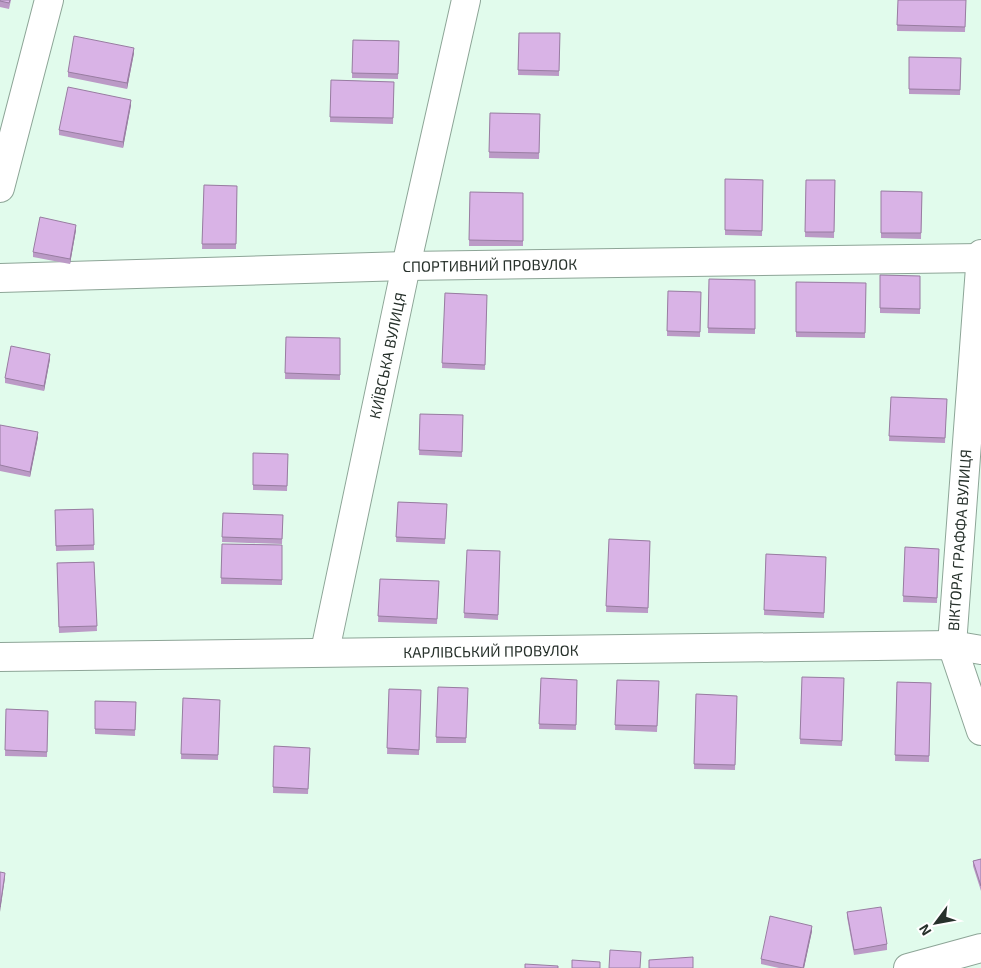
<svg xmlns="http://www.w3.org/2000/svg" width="981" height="968" font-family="'Exo 2',sans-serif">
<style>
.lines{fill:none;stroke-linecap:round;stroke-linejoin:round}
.street-casing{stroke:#8da597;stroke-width:30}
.street{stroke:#fff;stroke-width:28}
.wall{fill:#bb9ac6}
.shaded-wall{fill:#987da1}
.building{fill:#d9b3e6;stroke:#987da1}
.labels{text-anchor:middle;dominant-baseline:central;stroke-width:5;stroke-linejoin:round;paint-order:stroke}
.street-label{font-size:15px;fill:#27312b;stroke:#fff}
</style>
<rect width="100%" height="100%" fill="#e1fbec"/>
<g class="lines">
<defs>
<g id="street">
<path d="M0 188 49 0"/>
<path d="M981 254 952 645 981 731"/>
<path id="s1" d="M0 278 406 266 981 258"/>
<path id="s2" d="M325 651 406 266 466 0"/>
<path id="s3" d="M0 657 952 645 981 650"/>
<path d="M908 968 981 948"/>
</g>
</defs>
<!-- street casing -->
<use href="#street" class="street-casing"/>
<!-- street -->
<use href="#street" class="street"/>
</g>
<!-- wall -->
<path class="wall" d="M0 0H11L9 9 0 7Z
M898 0H966L965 32 897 31Z
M519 33H560L559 76 518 75Z
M353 40 399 41 398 79 352 78Z
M134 53 127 89 68 77V72Z
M909 57 961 58 960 95 909 94Z
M331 80 394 82 393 124 330 122Z
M131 105 123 148 59 135V130Z
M490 113 540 114 539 159 489 158Z
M725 179 763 180 762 236 725 235Z
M806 180H835L834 238 805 237Z
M204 185 237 186 236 249H202Z
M881 191 922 192 921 239 881 238Z
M470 192 523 193V246H469Z
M76 230 70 264 33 257V252Z
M880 275 920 276V314L880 313Z
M709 279 755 280V334L708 333Z
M796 282 866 283 865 338 796 337Z
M668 291 701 292 700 337 667 336Z
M445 293 487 295 485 370 442 368Z
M286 337 340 338V380L285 379Z
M50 359 44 391 5 383V378Z
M891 397 947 399 945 443 889 441Z
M420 414 463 415 462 457 419 455Z
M0 425 38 437 30 477 0 471Z
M253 453 288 454 287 491 253 490Z
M398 502 447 504 445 544 396 542Z
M93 509 94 550 56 551 55 510Z
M223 513 283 515 282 544 222 542Z
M609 539 650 541 648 613 606 612Z
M222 544 282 545V585L221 584Z
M905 547 939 549 937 603 903 602Z
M467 550 500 551 498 620 464 618Z
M766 554 826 557 824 618 764 615Z
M94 562 97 631 59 633 57 563Z
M380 579 439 581 437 624 378 622Z
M802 677 844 678 842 746 800 744Z
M541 678 577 680 576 730 539 729Z
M617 680 659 681 657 732 615 730Z
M897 682 931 683 929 762 895 761Z
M438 687 468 688 466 743H436Z
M389 689 421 690 419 755 387 754Z
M696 694 737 696 735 770 694 769Z
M183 698 220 700 218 760 181 759Z
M95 701 136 702 135 736 95 734Z
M6 709 48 711 47 757 5 756Z
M274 746 310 748 308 794 273 793Z
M981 859V891L973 866V861Z
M847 912 887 944V950L854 955 847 917Z
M812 931 804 968H779L761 964V959Z"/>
<!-- shaded-wall -->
<path class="shaded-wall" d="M134 48V53L127 89V83Z
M131 100V105L123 148V142Z
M76 225V230L70 264V259Z
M50 354V359L44 391V386Z
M38 432V437L30 477V472Z
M5 873V878L0 912V907Z
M812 926V931L804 968H803Z"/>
<!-- building -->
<path class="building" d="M0 0H10L9 3 0 1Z
M898 0H966L965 27 897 25Z
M519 33H560L559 71 518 70Z
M74 36 134 48 127 83 68 72Z
M353 40 399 41 398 74 352 73Z
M909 57 961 58 960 90 909 89Z
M331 80 394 82 393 118 330 117Z
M68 87 131 100 123 142 59 130Z
M490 113 540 114 539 153 489 152Z
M725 179 763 180 762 231 725 230Z
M806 180H835L834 232H805Z
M204 185 237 186 236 244H202Z
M881 191 922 192 921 233H881Z
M470 192 523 193V241L469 240Z
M40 217 76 225 70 259 33 252Z
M880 275 920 276V309L880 308Z
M709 279 755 280V329L708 328Z
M796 282 866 283 865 333 796 332Z
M668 291 701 292 700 332 667 331Z
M445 293 487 295 485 365 442 363Z
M286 337 340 338V375L285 373Z
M11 346 50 354 44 386 5 378Z
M891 397 947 399 945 438 889 436Z
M420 414 463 415 462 452 419 450Z
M0 425 38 432 30 472 0 465Z
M253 453 288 454 287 486 253 485Z
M398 502 447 504 445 539 396 537Z
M93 509 94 545 56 546 55 510Z
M223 513 283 515 282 539 222 537Z
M609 539 650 541 648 608 606 606Z
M222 544 282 545V580L221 578Z
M905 547 939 549 937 598 903 596Z
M467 550 500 551 498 615 464 613Z
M766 554 826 557 824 613 764 610Z
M94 562 97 626 59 627 57 563Z
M380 579 439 581 437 619 378 616Z
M802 677 844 678 842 741 800 739Z
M541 678 577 680 576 725 539 724Z
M617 680 659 681 657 726 615 725Z
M897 682 931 683 929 756 895 755Z
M438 687 468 688 466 738 436 737Z
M389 689 421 690 419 750 387 748Z
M696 694 737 696 735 765 694 764Z
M183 698 220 700 218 755 181 754Z
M95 701 136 702 135 730 95 729Z
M6 709 48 711 47 752 5 750Z
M274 746 310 748 308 789 273 787Z
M981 859V886L973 861Z
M0 872 5 873 0 907Z
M881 907 887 944 854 950 847 912Z
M770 916 812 926 803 968 761 959Z
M610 950 641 952 640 968H609Z
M693 957V968H649V960Z
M572 960 600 962V968H572Z
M525 964 558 966V968H525Z"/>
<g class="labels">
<!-- street labels -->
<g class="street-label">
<text stroke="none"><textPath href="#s1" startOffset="490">СПОРТИВНИЙ ПРОВУЛОК</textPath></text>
<text stroke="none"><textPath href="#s2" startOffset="302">КИЇВСЬКА ВУЛИЦЯ</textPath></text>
<text transform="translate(959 540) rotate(-86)">ВІКТОРА ГРАФФА ВУЛИЦЯ</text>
<text stroke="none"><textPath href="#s3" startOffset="491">КАРЛІВСЬКИЙ ПРОВУЛОК</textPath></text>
</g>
</g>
<!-- north arrow -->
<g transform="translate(936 923) rotate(238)" stroke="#ffffff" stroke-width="4" paint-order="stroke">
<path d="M0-4L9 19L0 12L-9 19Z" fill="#27312b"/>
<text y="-8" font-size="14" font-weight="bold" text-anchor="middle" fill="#27312b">N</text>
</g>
</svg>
